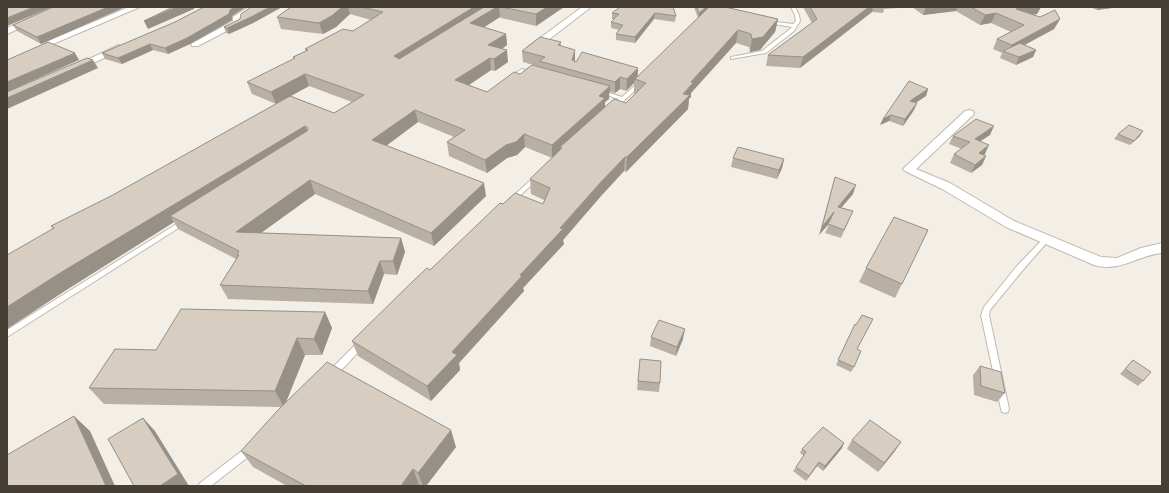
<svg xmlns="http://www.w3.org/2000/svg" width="1169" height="493" font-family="Manrope,sans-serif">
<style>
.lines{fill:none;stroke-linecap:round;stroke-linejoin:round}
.service-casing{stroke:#c0b9ad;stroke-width:2}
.minor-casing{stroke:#c0b9ad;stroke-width:2}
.service{fill:#fff;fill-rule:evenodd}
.minor{fill:#fff;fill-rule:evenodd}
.wall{fill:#b9b0a5;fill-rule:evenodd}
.shaded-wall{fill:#969086}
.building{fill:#d7cdc0;stroke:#969086}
</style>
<rect width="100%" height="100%" fill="#f3efe7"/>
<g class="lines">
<defs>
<path id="service" d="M791 7H795L799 15 800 21 794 31 766 53 731 59V57L762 51 790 29 792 27 768 23 766 22 768 21 793 24 796 21 795 15Z
M522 69 536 73 533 75 523 73 512 79 507 78Z
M640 81 643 83 642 84 616 108 614 109 611 107 619 99 597 92 600 90 622 97Z
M537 175 539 176 540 177 539 178 514 201H510L509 200 510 199 535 176Z
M183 220H187L188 222 7 337V330Z
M1044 238H1046L1049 240 1022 271 990 310 989 315 1009 409 1008 412 1005 413 1002 412 1001 409 981 315 984 307 1016 267Z
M361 341 364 342 365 344 364 346 334 378 331 379 328 378 327 375 328 372 358 342Z
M250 446 253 447 255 450 253 453 211 486H198L200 483 247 447Z"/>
<path id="minor" d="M56 7H67L7 34V28Z
M129 7H140L53 44H47L46 42Z
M249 7H259L242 19V23L198 46H192L191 44 233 21V17Z
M582 7H591L534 51H528V47Z
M119 45 123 48 122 50 80 69H74L72 67Z
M969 110 973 111 974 113 973 115 916 169 950 183 1014 221 1101 257 1117 258 1141 248 1162 243V253C1138 255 1120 273 1094 265L1006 227 942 189 905 171 903 169 905 167 965 111Z"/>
</defs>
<!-- service casing -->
<use href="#service" class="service-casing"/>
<!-- minor casing -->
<use href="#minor" class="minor-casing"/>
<!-- service -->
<use href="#service" class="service"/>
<!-- minor -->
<use href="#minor" class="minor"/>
</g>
<!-- wall -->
<path class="wall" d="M53 7H125L41 44 17 31 13 25Z
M204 7H246L232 16V20L190 44 168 54 153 50 122 64 105 59 102 53 175 22Z
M251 7H282L253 23 229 34 226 33 224 27 240 19Z
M291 7H564L536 26 501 18 500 17 484 27 506 34 507 45 502 49 508 62 495 71 491 70 469 85 487 92 520 74 540 67 523 62 522 51 561 42V46L575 62 638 68V77L698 18 694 7H731L730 8 778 19 775 32 760 50 750 52 749 47 736 43 691 93V97L689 99 688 109 626 172 624 171 601 196 563 240 564 244 523 288 524 291 459 363 460 370 431 401 358 356 352 341 503 204H543L544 200 531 194 530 179 552 158 525 147 517 155 507 158 487 173 449 156 447 142 454 137 418 122 386 146 486 196 434 246 315 194 261 233 401 238 405 252 397 275 384 274 373 304 228 299 220 285 236 259 178 229 174 222 71 287 53 229 51 226 111 196 276 104 252 94 247 82 294 59 293 57 306 51 305 49 353 31 371 20 350 14 336 27 323 34 281 29 277 17ZM634 83V93L635 94 626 103 605 106V102L609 99V92L615 93 620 89 626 91ZM309 86 352 102 334 113 291 96Z
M620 7 676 16 675 22 654 19 635 43 616 40V34L619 30 611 28V22L614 19H612V13Z
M803 7H1041L1037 14 1033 15 1040 17 1060 19 1054 29 1025 45 1036 50 1033 57 1016 65 1000 58 1002 53 993 49 997 39 1011 32 991 23 980 25 956 11 923 15 912 7 884 9 883 13 872 12 800 68 766 66 768 55 812 23Z
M1090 7H1119L1097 10Z
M928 89 926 96 915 103H917L914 110 903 126 889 121 880 125 883 119Z
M1118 134 1140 136 1130 145 1114 139Z
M990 135 980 141 985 154 983 155 986 156 982 165 971 173 950 163 954 154 962 149 949 144 953 136Z
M733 158 784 159 782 168 777 179 731 167Z
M835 177 853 194 841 208 853 211 841 238 825 233 829 224 819 235 833 185Z
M928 230 895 298 859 282 866 268Z
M325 312 332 328 322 355H305L286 402 456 447 426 486H420L419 485V486H287L253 467 241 451 281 407 104 404 89 388 156 350Z
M855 324 856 325 857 349 854 367 851 372 836 365Z
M651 337 683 339 676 356 650 346Z
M640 359 660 383 659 392 637 390Z
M1133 360 1143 381 1138 386 1120 374Z
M980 366 1005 393 997 402 974 395 973 375Z
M852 440 895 451 878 472 847 449Z
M844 443 842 448 823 471 817 466 806 481 793 471 796 467 804 456 800 453 802 449Z"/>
<!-- shaded-wall -->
<path class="shaded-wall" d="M34 7H52L7 26V18Z
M108 7H125L41 44 37 37Z
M177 7H195L194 9 148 29 144 21Z
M235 7H246L232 16V20L190 44 168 54 165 48Z
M270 7H282L253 23 229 34 227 28Z
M342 7H348L350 14 336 27 323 34 319 23Z
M474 7H490L397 69 394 56Z
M497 7H499L500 17 472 35 470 23Z
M547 7H564L536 26V14Z
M706 7H711L698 19 699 13Z
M869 7H873L872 12 800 68 803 57Z
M926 7H958L956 11 923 15Z
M1027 7H1041L1037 14 1012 18 1016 9Z
M1098 7H1119L1097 10Z
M655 13 654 19 635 43V37Z
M996 13 991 23 980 25 985 15Z
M778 19 775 32 760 50 750 52 752 39Z
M1060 19 1054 29 1009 53H1008L1012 45Z
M738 30 736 43 691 93V97L689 99 688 109 626 172 627 157 691 82Z
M506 34 507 45 490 57 488 45Z
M150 44 153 50 122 64 118 58Z
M507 50 508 62 495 71 494 59Z
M575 50V61L573 70 572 60Z
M1036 50 1033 57 1016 65 1019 57Z
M75 53 79 60 7 92V82Z
M490 58 491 70 457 93 455 80Z
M93 60 98 68 7 109V98Z
M638 68 637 80 635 79 634 83 626 91 627 79Z
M305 74 309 86 276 104 271 92Z
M620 77V89L615 93V82Z
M610 86 609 99 605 102V110L562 148 560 147V151L552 158V145L599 96Z
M928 89 926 96 908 108 910 101Z
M917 103 914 110 903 126 905 119Z
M415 110 418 122 375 154 372 140Z
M891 115 889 121 880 125 883 119Z
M305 126 310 139 170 216 174 222 71 287 7 329V307L60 273Z
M994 126 990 135 971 147 975 139Z
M1143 131 1140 136 1130 145 1134 141Z
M524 134 525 147 517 155 507 158 487 173 485 160 506 145Z
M989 145 985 154 975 162 979 153Z
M986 156 982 165 971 173 975 165Z
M625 157 624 171 601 196 563 240 564 244 523 288 524 291 459 363 460 370 431 401 427 386 452 352 520 275 601 182Z
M784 159 782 168 777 179 779 170Z
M310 180 315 194 243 246 236 232Z
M484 183 486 196 434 246 431 233Z
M856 185 853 194 835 215 838 207Z
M834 212 831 221 819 235 822 227Z
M401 238 405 252 397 275 393 261Z
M380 261 384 274 373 304 368 291Z
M325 312 332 328 322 355 314 339Z
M685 329 683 339 676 356 677 347Z
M297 338 305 355 284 407 275 391Z
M74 416 90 431 115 486H106Z
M143 418 155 431 189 486H160Z
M451 430 456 447 426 486H423L418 473Z
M901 442 895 451 878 472 884 463Z
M844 443 842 448 823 471 825 466Z
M819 462 817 466 806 481 809 476Z
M413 469 419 485V486H401Z"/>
<!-- building -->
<path class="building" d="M7 7H34L7 18Z
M53 7H108L37 37 13 25Z
M173 7H177L144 21Z
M204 7H235L230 10 229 14 187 38 165 48 150 44 118 58 102 53 175 22Z
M251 7H270L251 17 227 28 224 27 240 19 241 14Z
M291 7H342L333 15 319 23 277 17Z
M362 7H474L394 56 399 59 484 7H497L470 23 506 34 488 45 507 50 494 59 490 58 455 80 487 92 514 72 520 74 532 65 610 86 599 96 605 98 552 145 524 134 516 142 506 145 485 160 447 142 465 130 415 110 372 140 484 183 431 233 310 180 236 232 401 238 393 261H380L368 291 220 285 239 255H237L239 251 170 216 307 131 308 128 305 126 60 273 7 307V255L54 228 51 226 111 196 290 96 334 113 364 95 305 74 271 92 247 82 295 58 293 57 308 50 305 49 343 29 353 31 383 12Z
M501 7H547L536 14Z
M620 7H673L676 16 655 13 635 37 616 34 623 25 611 22 619 14 612 13Z
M697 7H706L699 13Z
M709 7H725L778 19 763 37 752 39 751 34 738 30 691 82 693 83 683 94 690 95 627 157H625L601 182 560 228 563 229 520 275 522 276 452 352 457 355 427 386 352 341 412 282 427 268 430 270 500 203 503 204 515 193 543 204 550 188 530 179 562 148 560 147 614 99 626 103 646 83 635 79Z
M810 7H869L803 57 768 55 817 19Z
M971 7H1027L1016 9 1040 17 1055 10 1060 19 1012 45 997 39 1024 25 996 13 985 15Z
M540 37 561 42 558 45 575 50 572 60 576 62 582 52 638 68 627 79 620 77 615 82 539 61 545 57 522 51Z
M48 42 75 53 7 82V60Z
M1020 43 1036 50 1019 57 1003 51Z
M87 58 93 60 7 98V92Z
M909 81 928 89 910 101 917 103 905 119 891 115 883 119Z
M976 119 994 126 975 139 989 145 979 153 986 156 975 165 954 154 970 142 953 136Z
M1129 125 1143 131 1134 141 1118 134Z
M738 147 784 159 779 170 733 158Z
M835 177 856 185 838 207 853 211 844 230 828 224 834 212 822 227Z
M894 217 928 230 902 284 866 268Z
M181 309 325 312 314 339 297 338 275 391 89 388 115 349 156 350Z
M862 315 873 319 857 349 861 351 854 367 838 360 855 324 856 325Z
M659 320 685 329 677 347 651 337Z
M640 359 661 361 660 383 638 381Z
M1133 360 1151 372 1143 381 1125 369Z
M327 362 451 430 418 473 413 469 401 486H306L241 451 278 410Z
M980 366 1001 372 1005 393 981 386Z
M74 416 106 486H7V455Z
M143 418 178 474 160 486H134L108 439Z
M870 420 901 442 884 463 852 440Z
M823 427 844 443 825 466 819 462 809 476 796 467 806 452 802 449Z"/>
<!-- border -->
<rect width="1169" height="493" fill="none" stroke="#453f36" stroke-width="16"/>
</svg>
